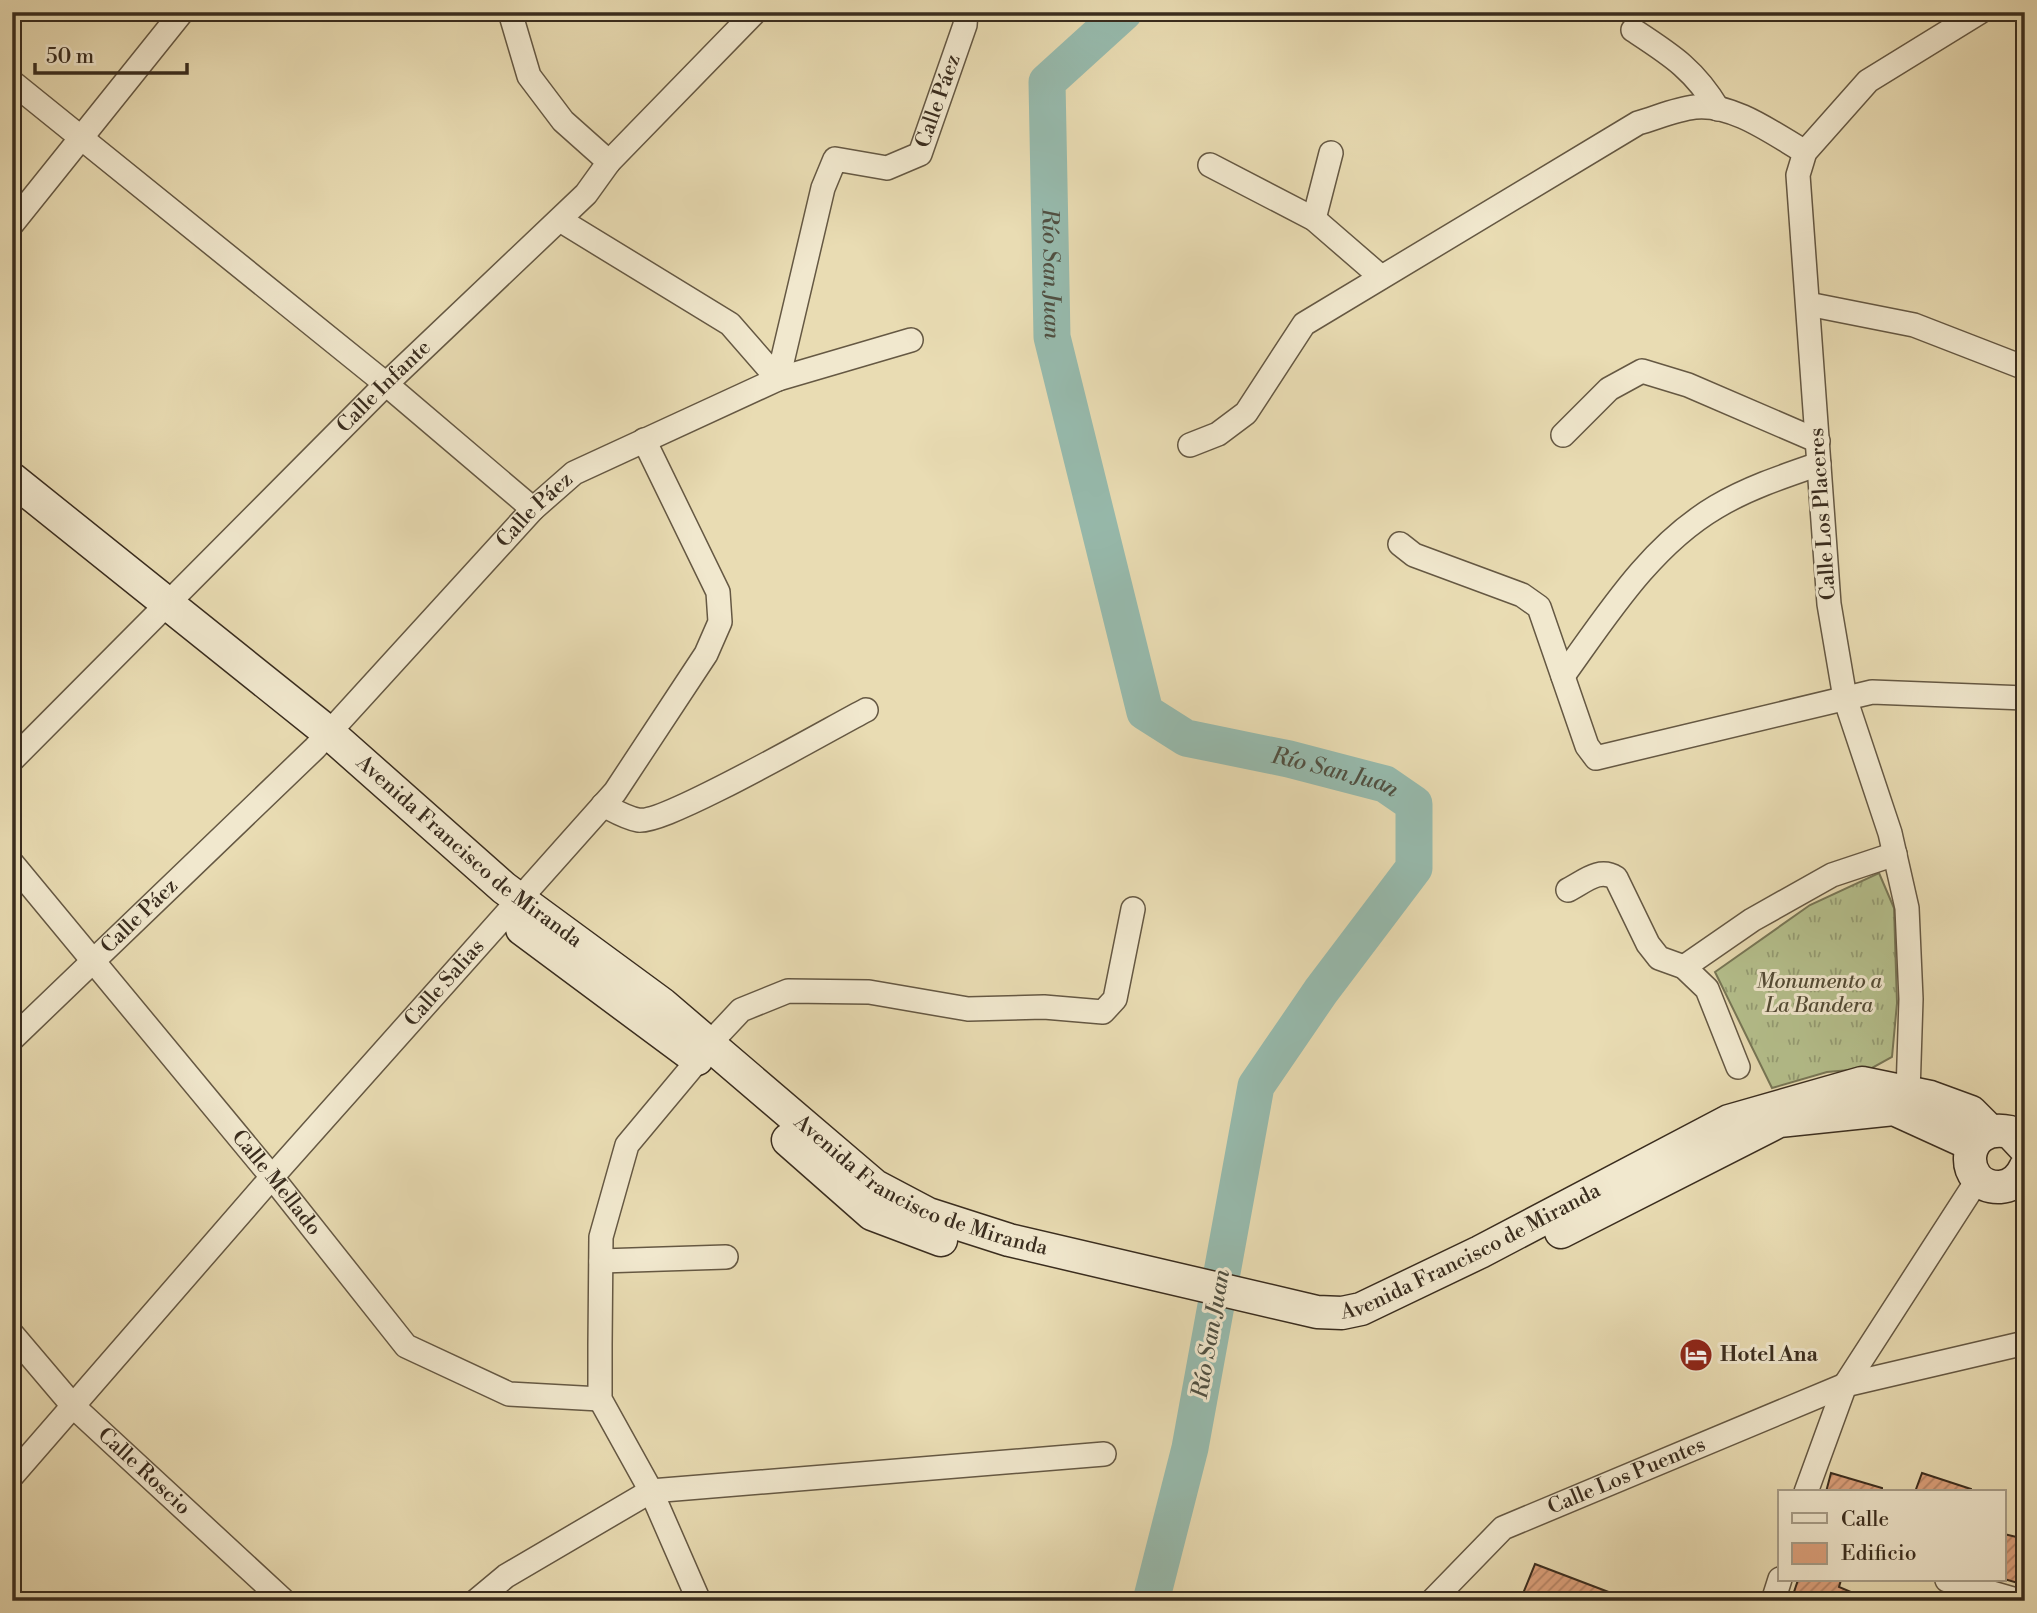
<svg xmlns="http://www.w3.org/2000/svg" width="2037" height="1613" font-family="'Libre Bodoni',serif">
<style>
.grass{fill:url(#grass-tufts);stroke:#777656;stroke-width:2}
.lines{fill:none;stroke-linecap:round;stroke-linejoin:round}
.river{stroke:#97bbae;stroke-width:37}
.building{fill:url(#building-hatch);stroke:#392c1e;stroke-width:2}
.minor-casing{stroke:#655843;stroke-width:26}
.secondary-casing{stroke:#392c1e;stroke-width:35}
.minor{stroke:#f1e8ce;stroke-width:23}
.secondary{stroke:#f1e8ce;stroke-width:32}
.labels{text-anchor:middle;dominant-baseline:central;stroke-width:6;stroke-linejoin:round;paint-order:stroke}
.street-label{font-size:21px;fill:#392c1e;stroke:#f1e8ce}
.park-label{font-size:21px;font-style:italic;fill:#524a34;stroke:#f1e8ce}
.poi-label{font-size:21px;font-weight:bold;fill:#392c1e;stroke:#f1e8ce;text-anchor:start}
.water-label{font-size:23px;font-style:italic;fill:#505042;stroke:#f1e8ce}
</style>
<defs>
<pattern id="grass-tufts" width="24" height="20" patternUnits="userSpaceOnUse" patternTransform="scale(1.75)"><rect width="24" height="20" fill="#b5c08d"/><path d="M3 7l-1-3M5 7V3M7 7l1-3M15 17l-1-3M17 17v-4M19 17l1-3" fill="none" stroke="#949c73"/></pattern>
<pattern id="building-hatch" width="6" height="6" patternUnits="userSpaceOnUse" patternTransform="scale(1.75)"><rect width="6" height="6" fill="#dda17c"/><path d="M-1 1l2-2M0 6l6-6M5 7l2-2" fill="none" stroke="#b48365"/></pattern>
</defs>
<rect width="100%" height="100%" fill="#e9dcb3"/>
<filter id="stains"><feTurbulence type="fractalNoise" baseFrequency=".00286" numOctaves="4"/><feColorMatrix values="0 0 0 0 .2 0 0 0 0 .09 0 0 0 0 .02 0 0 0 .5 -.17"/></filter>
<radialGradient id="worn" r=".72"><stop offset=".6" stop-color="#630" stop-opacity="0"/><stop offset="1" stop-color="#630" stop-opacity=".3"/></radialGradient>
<!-- grass -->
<path class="grass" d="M1879 873 1894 908 1897 1003 1892 1057 1872 1068 1827 1072 1772 1088 1715 972 1810 905Z"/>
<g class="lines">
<!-- river -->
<path class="river" id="s1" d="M1124 12 1047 82 1052 337 1145 712 1186 738 1289 759 1385 784 1414 804V868L1321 991 1256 1086 1190 1448 1151 1601"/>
</g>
<!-- building -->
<path class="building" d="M1831 1473 1882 1488V1492H1826Z
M1922 1473 1971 1489V1492H1915Z
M2004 1534 2025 1539V1585L2004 1579Z
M1535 1564 1627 1599V1601H1520Z
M1798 1580H1841L1839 1587 1872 1601H1791Z"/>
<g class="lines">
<defs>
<g id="minor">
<path d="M510 12 529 76 563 121 609 162"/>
<path d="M1633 30C1671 55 1694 69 1718 109"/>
<path d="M12 82 386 384 533 509"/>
<path d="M1210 165 1314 219 1381 277"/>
<path d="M1314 219 1331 153"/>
<path d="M560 220 730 324 778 379 911 340"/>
<path d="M12 224 182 12"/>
<path d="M1808 304 1914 325 2025 368"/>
<path d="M1563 435 1609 389 1642 371 1688 385 1818 441"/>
<path d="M1190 445 1218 434 1246 413 1304 324 1638 123C1656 118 1676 109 1695 107 1733 103 1774 134 1805 152"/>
<path d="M1400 544 1414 555 1522 595 1539 607 1587 746 1596 758 1872 692 2025 698"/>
<path d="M1563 676C1607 615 1650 546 1716 507 1748 488 1784 476 1819 464"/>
<path id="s2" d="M12 760 386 384 586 194 609 162 755 12"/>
<path d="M603 805C613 810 626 818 638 820 664 825 831 728 866 710"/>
<path id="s3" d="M12 863 272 1177 406 1346 509 1394 600 1399"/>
<path d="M1568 890C1584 882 1599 867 1616 878L1648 944 1659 958 1684 967 1707 989 1738 1067"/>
<path d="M1684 967 1752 920 1832 875 1895 854"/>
<path id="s4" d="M12 1039 315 748 533 509 574 473 778 379 823 188 835 159 887 168 920 154 965 25 966 12"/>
<path d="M709 1044 741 1010 788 991 869 992 968 1009 1044 1007 1103 1012 1115 999 1133 909"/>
<path d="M698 1060 627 1145 601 1237 600 1345V1399L651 1491 699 1601"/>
<path d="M1908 1093 1911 999 1907 908 1890 833 1845 698 1829 604 1798 175 1805 152 1868 81 1980 12"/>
<path d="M601 1261 726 1257"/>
<path id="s5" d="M12 1334 74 1407 284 1601"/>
<path id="s6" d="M12 1476 272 1177 615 792 706 654 720 622 718 592 644 440"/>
<path d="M1806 1492 1845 1385 1978 1179"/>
<path d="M1947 1580 2020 1601"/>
<path d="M476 1601 506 1576 651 1491 1104 1454"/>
<path id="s7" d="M1432 1601 1503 1528 1845 1385 2025 1343"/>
<path d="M1773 1601 1780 1579"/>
</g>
<g id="secondary">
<path id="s8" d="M12 479 329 733 504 888 662 1004 875 1186 928 1214 1009 1240 1317 1312 1342 1313 1361 1309 1480 1252 1729 1121 1862 1083 1930 1097 1971 1112 1990 1131"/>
<path d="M522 929 697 1059"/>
<path d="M788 1140 872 1214 941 1240"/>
<path d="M2025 1148 2010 1132C1959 1121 1958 1189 2000 1187 2012 1186 2020 1179 2025 1168"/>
<path d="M1561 1232 1779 1121 1894 1109 1973 1145"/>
</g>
</defs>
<!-- minor casing -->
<use href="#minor" class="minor-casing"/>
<!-- secondary casing -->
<use href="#secondary" class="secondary-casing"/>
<!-- minor -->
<use href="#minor" class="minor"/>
<!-- secondary -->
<use href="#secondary" class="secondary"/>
</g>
<!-- icons -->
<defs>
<symbol id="hotel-disc" viewBox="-11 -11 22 22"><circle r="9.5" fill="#8f2418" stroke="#f1e8ce"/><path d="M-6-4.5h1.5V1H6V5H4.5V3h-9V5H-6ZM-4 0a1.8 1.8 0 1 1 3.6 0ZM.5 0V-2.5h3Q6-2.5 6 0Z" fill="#fff"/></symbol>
</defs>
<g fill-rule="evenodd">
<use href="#hotel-disc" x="1677" y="1336" width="38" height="38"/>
</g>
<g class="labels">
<!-- street labels -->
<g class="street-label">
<text stroke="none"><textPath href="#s4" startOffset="1395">Calle Páez</textPath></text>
<text stroke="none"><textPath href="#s2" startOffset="527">Calle Infante</textPath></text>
<text stroke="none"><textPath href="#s4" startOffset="744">Calle Páez</textPath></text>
<text transform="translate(1823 514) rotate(-94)">Calle Los Placeres</text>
<text stroke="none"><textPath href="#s8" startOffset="590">Avenida Francisco de Miranda</textPath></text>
<text stroke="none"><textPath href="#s4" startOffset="177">Calle Páez</textPath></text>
<text stroke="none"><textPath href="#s6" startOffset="656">Calle Salias</textPath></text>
<text stroke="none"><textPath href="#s3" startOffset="415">Calle Mellado</textPath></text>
<text stroke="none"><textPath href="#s8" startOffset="1157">Avenida Francisco de Miranda</textPath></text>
<text stroke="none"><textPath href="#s8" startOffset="1745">Avenida Francisco de Miranda</textPath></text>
<text stroke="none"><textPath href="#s5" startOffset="191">Calle Roscio</textPath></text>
<text stroke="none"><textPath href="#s7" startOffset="236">Calle Los Puentes</textPath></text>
</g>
<!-- park labels -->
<g class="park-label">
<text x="1819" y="982">Monumento a<tspan x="1819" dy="24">La Bandera</tspan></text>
</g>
<!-- poi labels -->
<g class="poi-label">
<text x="1720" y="1355">Hotel Ana</text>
</g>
<!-- water labels -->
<g class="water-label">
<text stroke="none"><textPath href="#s1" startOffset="296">Río San Juan</textPath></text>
<text stroke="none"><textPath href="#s1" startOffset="947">Río San Juan</textPath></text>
<text transform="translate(1211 1334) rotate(-80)">Río San Juan</text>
</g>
</g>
<!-- margin -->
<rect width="2037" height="1613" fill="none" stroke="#e9dcb3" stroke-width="42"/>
<rect x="14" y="14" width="2009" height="1585" fill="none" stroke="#392c1e" stroke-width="3.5"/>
<rect x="21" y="21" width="1995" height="1571" fill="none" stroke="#392c1e" stroke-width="2"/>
<!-- legend -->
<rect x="1778" y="1490" width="228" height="91" fill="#f1e8ce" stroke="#a79d88" stroke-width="2"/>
<rect x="1792" y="1513" width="35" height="10" fill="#f1e8ce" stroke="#a79d88" stroke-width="2"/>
<text x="1841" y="1526" font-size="21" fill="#392c1e">Calle</text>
<rect x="1792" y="1543" width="35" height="21" fill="#dda17c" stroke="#a79d88" stroke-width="2"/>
<text x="1841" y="1560" font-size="21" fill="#392c1e">Edificio</text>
<!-- scale -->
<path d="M35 63v10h152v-10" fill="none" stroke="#392c1e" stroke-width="3.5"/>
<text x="46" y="63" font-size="21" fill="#392c1e" stroke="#f1e8ce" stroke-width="5" paint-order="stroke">50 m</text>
<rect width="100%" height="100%" filter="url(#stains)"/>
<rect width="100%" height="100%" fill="url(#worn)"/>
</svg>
